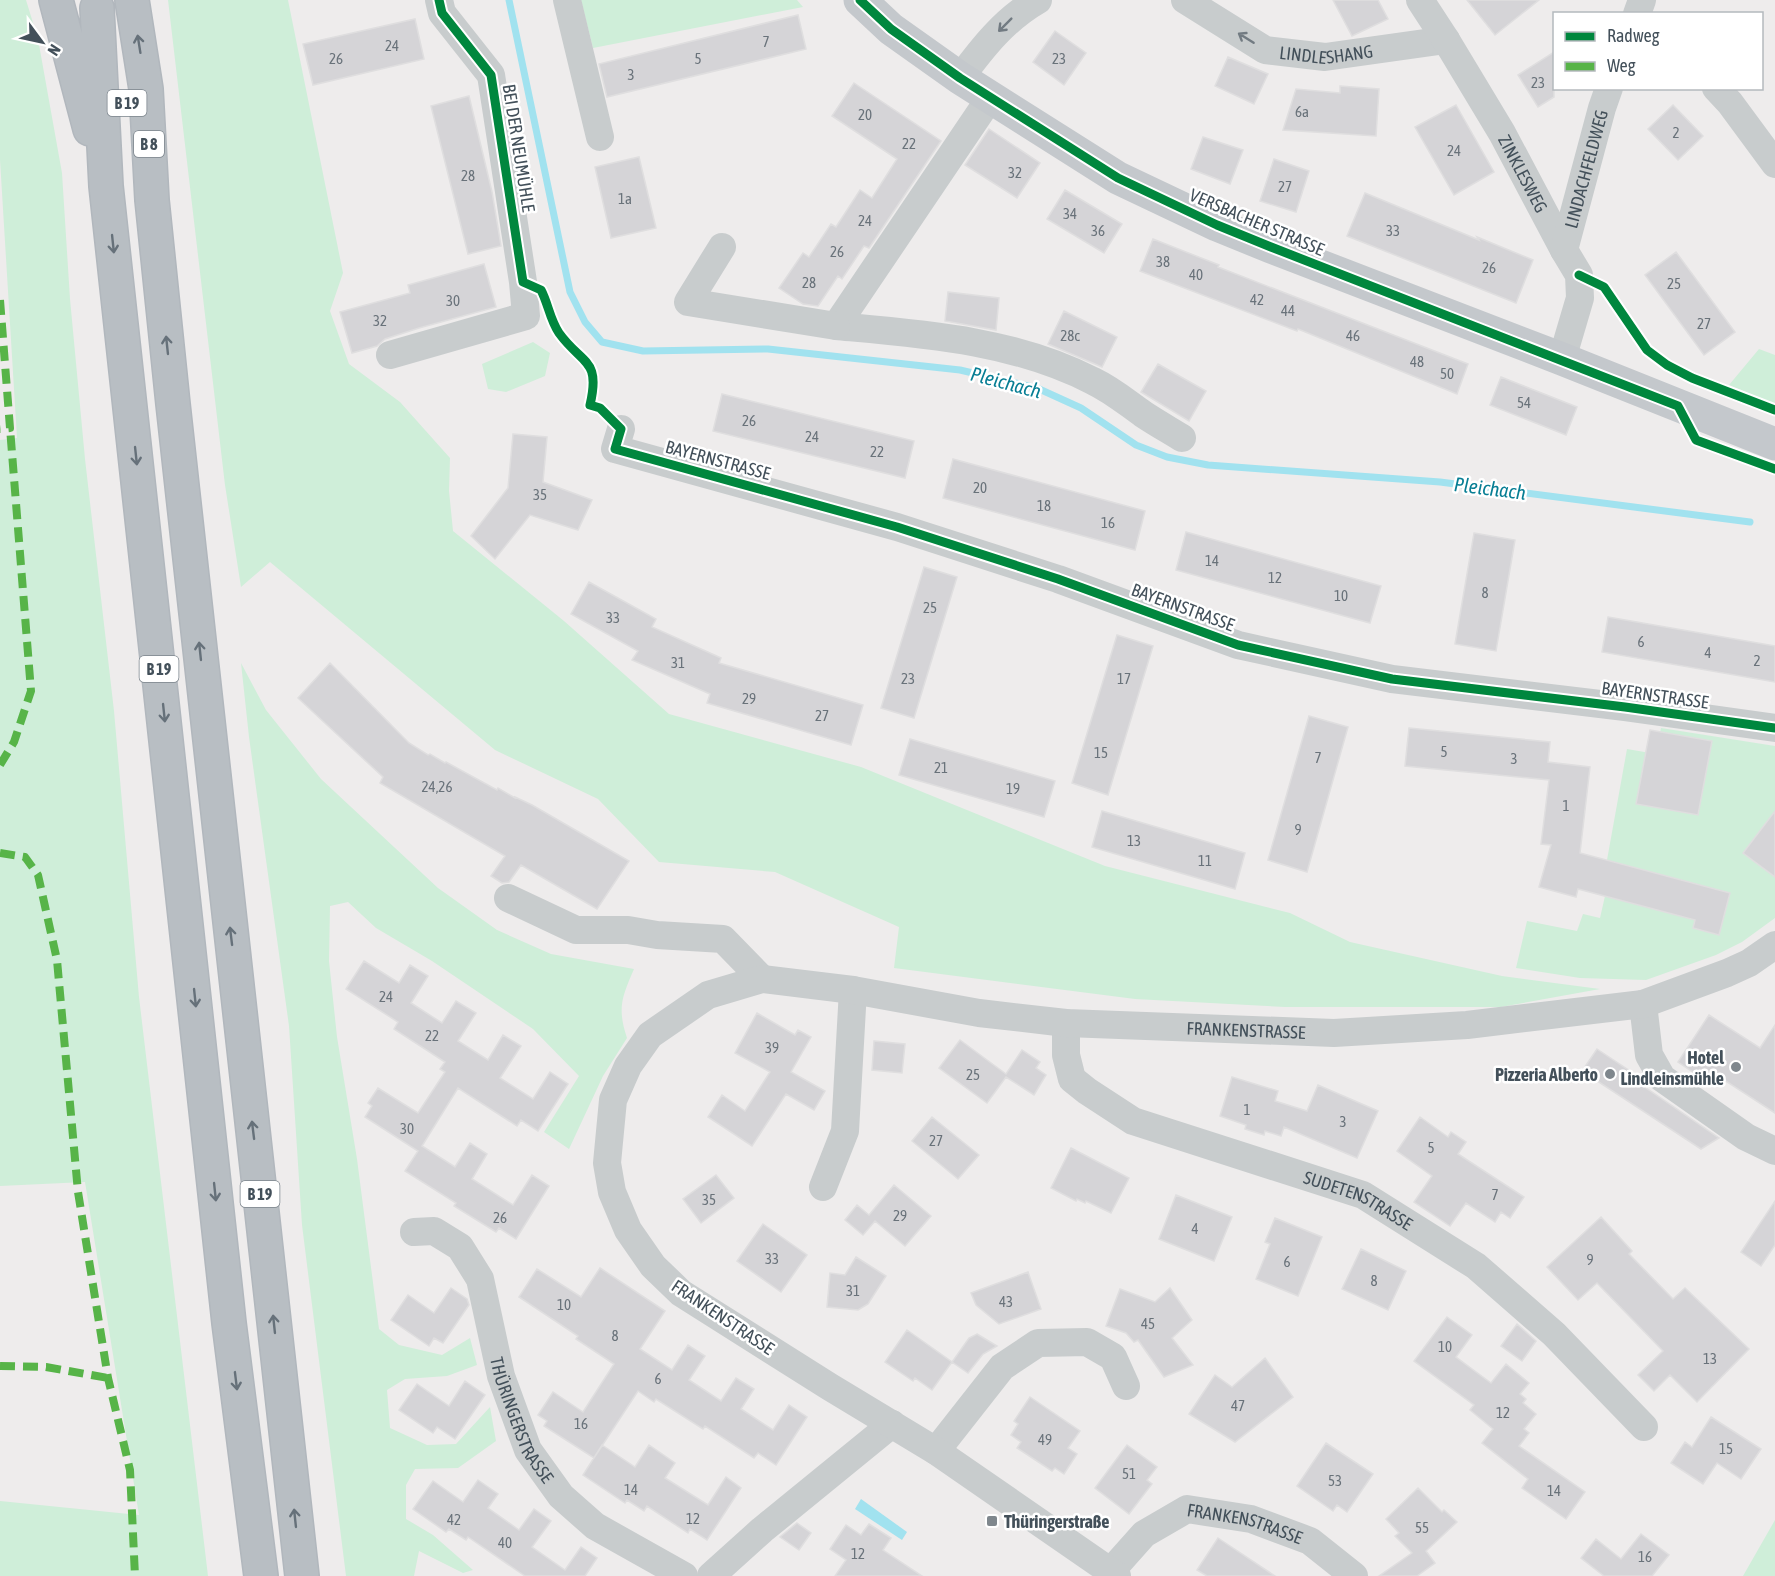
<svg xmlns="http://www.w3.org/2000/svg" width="1775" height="1576" font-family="'Asap Condensed',sans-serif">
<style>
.green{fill:#cfeed9}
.water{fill:#a1e2ef}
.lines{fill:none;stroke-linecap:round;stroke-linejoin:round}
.stream{stroke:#a1e2ef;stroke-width:7}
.building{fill:#d5d4d7;stroke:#dfdedf;stroke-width:1.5}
.highway-casing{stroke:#b1b7bd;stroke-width:36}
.minor{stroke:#c8cccd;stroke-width:28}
.major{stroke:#c4c8cc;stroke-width:33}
.highway{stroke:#b8bec3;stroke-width:33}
.quiet{stroke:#57b448;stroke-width:8;stroke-dasharray:15 8;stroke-linecap:butt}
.cycleway-casing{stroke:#fff;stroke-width:13}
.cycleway{stroke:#00873e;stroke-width:9}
.oneway{stroke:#727b82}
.oneway2{stroke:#66717a}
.poi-dot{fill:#7f878d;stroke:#fff;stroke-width:2}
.labels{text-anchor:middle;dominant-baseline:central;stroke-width:5;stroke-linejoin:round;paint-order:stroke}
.number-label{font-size:15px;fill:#69727a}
.shield{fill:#fff;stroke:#7b848c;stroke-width:1.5}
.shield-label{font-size:16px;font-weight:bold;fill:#43505a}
.street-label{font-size:18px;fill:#43505a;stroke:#fff}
.poi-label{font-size:18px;font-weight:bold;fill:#43505a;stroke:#fff;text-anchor:end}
.water-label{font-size:20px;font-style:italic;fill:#077e94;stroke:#fff}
</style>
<rect width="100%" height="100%" fill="#eeecec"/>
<!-- green -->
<path class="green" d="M0 0H26L38 39 62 173 70 299 85 459 114 711 139 997 208 1576H0V1501L139 1515 85 1182 0 1186V440L17 438 0 160Z
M168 0H288L343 273 330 311 349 364 400 402 450 458 449 491 453 531 564 621 669 714 861 767 1105 866 1290 913 1350 942 1502 976 1600 989 1501 1007H1285L1135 999 894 968 899 927 775 872 659 862 598 799 495 750 270 562 241 587 225 485Z
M581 0H797L803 7 593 48Z
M533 342 550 353 545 376 506 392 488 389 482 364Z
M1759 349 1775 355V404L1729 385Z
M241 663 266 710 321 779 438 888 497 930 551 954 634 969C622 997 617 1008 627 1038L603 1076 569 1149 544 1132 579 1076 533 1029 432 961 376 928 348 902 330 906 329 961 337 1037 357 1159 379 1329 399 1345 442 1355 470 1338 477 1365 447 1376 405 1379 387 1390 390 1428 427 1445 456 1444 490 1407 496 1441 458 1468 415 1469 406 1485V1519L433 1535 473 1570 463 1573 419 1551 414 1576H346L302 1225 289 1026 249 737Z
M1661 728 1775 746V918L1742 942 1716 955 1646 980 1580 978 1516 968 1527 921 1577 931 1583 914 1600 918 1605 896 1695 920 1693 928 1719 935 1730 893 1607 860 1627 749 1656 754Z
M1775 1520V1576H1743Z"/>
<!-- water -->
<path class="water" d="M861 1499 907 1532 902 1540 855 1509Z"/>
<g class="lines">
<!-- stream -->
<path class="stream" d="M509 0 570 292 585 322 602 342 643 351 768 349 960 370 1037 388 1081 408 1136 445 1167 457 1208 465 1440 482 1750 522"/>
</g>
<!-- building -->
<path class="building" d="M1333 0H1378L1388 19 1352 36Z
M1467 0H1539L1495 35Z
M798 15 806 49 607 97 599 64Z
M415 19 424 59 313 85 303 44Z
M1055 31 1086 53 1064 85 1033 62Z
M1554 52V97L1538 107 1518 75Z
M1228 57 1268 74 1254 104 1215 86Z
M854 83 941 141 869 248 864 246 842 279 838 276 818 306 803 304 779 288 803 253 809 257 831 224 836 227 860 190 872 198 897 159 832 116Z
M1340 86 1379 89 1376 136 1283 130 1296 89 1340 93Z
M469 96 492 192 501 246 468 254 431 106Z
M1456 105 1494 172 1454 195 1415 127Z
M1673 105 1703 136 1678 160 1648 129Z
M989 129 1040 163 1017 198 965 165Z
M1203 137 1243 150 1230 184 1191 169Z
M639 157 656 228 611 238 595 167Z
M1274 159 1309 171 1296 212 1260 201Z
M1065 190 1122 224 1104 253 1047 219Z
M1365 193 1479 240 1477 237 1533 260 1516 303 1347 236Z
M1153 239 1219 265 1218 267 1468 364 1457 394 1298 329 1297 331 1140 271Z
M1676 252 1735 332 1704 355 1645 275Z
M484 264 496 307 419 328 385 339 377 346 352 353 340 312 410 293 408 285Z
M948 292 999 298 996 330 945 321Z
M1064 311 1117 337 1102 367 1048 344Z
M1158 364 1206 391 1189 421 1141 392Z
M1501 377 1577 407 1566 435 1490 405Z
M722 394 914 441 905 478 713 431Z
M513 434 547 437 543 482 592 500 578 530 530 515 495 559 471 536 508 488Z
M953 459 1145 511 1135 550 943 498Z
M1186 532 1381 586 1370 623 1176 570Z
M1474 533 1515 540 1496 651 1455 644Z
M924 567 957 577 914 718 881 708Z
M589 582 656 619 652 627 721 658 719 663 863 705 851 745 707 703 710 694 632 660 638 651 571 614Z
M1608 617 1775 646V682L1602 652Z
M1117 635 1153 646 1108 795 1072 783Z
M330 663 409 743 428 755 430 754 445 763 446 762 497 790 498 788 515 798V797L532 805 629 861 597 909 521 865 509 882 502 883 491 876 505 856 380 783 383 777 298 698Z
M1309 716 1348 727 1307 872 1268 860Z
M1409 728 1550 742 1548 762 1590 767 1580 853 1730 893 1719 935 1693 928 1695 920 1578 889 1576 897 1539 887 1551 845 1541 844 1549 780 1405 766Z
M1650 730 1712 741 1698 815 1636 804Z
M910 739 1055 781 1044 817 899 775Z
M1102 811 1245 853 1235 889 1092 847Z
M1775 811V877L1743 853Z
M364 961 399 983 410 965 428 976 411 1003 442 1023 456 1001 476 1013 458 1041 488 1060 503 1035 521 1046 500 1078 533 1099 550 1072 568 1084 538 1131 521 1120 517 1126 458 1088 422 1146 455 1167 470 1143 487 1154 472 1179 513 1205 532 1175 549 1186 516 1239 499 1228 496 1232 454 1206 456 1203 405 1171 418 1151 365 1117 372 1106 368 1103 378 1088 418 1113 445 1072 440 1069 445 1062 394 1029 398 1022 346 989Z
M757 1013 795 1035 798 1030 811 1037 791 1072 825 1091 814 1110 786 1094 752 1146 708 1117 722 1095 745 1111 770 1072 735 1053Z
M1709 1015 1760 1048 1775 1025V1113L1712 1072 1706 1081 1678 1062Z
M960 1040 1006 1074 1022 1050 1040 1062 1036 1068 1046 1075 1034 1095 1006 1077 987 1103 939 1068Z
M874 1041 905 1044 902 1073 872 1070Z
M1597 1049 1639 1077 1636 1081 1719 1138 1701 1149 1582 1071Z
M1232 1077 1278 1091 1275 1101 1307 1111 1318 1085 1378 1111 1357 1158 1284 1127 1281 1136 1265 1131 1264 1135 1245 1129 1246 1125 1220 1116Z
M932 1117 979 1155 958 1179 912 1141Z
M1420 1117 1448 1137 1451 1132 1466 1142 1458 1154 1524 1197 1510 1218 1501 1212 1495 1222 1466 1203 1450 1226 1414 1202 1432 1176 1397 1151Z
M1071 1148 1129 1178 1111 1213 1086 1201 1085 1203 1077 1199 1076 1201 1051 1188Z
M716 1175 734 1198 701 1223 683 1199Z
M894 1185 931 1216 905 1246 875 1221 863 1235 845 1220 857 1205 869 1215Z
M1176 1195 1232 1217 1214 1261 1159 1239Z
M1775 1201V1245L1761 1266 1741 1252Z
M1601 1217 1632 1251 1629 1254 1673 1299 1685 1288 1749 1349 1697 1402 1670 1375 1654 1391 1638 1375 1663 1351 1597 1283 1578 1300 1547 1267Z
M1275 1218 1322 1237 1298 1296 1256 1279 1270 1244 1265 1242Z
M763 1224 807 1255 781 1292 737 1261Z
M1361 1249 1406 1271 1388 1310 1342 1289Z
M856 1257 886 1276 868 1304 858 1310 827 1307 830 1273 845 1275Z
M600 1268 665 1311 640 1349 672 1370 688 1345 705 1356 689 1380 721 1401 736 1378 754 1389 741 1409 773 1430 789 1405 807 1417 776 1465 758 1453 754 1458 705 1426 703 1429 656 1399 654 1402 638 1391 594 1458 544 1426 547 1421 538 1415 553 1392 583 1412 614 1364 576 1339 578 1336 519 1297 537 1269 581 1297Z
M1028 1272 1041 1309 999 1324 976 1305 971 1293Z
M451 1288 467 1299 469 1305 443 1343 434 1338 429 1346 391 1320 408 1295 434 1313Z
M1170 1288 1192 1320 1172 1338 1193 1365 1164 1377 1138 1340 1134 1342 1126 1333 1106 1326 1120 1289 1155 1302Z
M1447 1317 1472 1335 1456 1357 1491 1383 1506 1364 1529 1383 1520 1394 1526 1399 1523 1403 1536 1414 1524 1429 1529 1433 1519 1446 1585 1492 1566 1519 1522 1488 1528 1479 1482 1443 1493 1429 1470 1410 1474 1405 1414 1361Z
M1517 1324 1536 1341 1522 1361 1501 1346Z
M907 1330 952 1362 932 1390 915 1378 913 1381 885 1362Z
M977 1334 997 1346 983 1354 968 1373 952 1362 969 1338Z
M1265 1358 1293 1397 1235 1442 1189 1414 1215 1375 1232 1387Z
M465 1381 485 1395 455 1439 437 1427 433 1433 399 1410 417 1384 449 1406Z
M1030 1397 1080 1431 1068 1448 1077 1454 1064 1474 1055 1468 1052 1471 1017 1448 1021 1442 1011 1435 1018 1424 1014 1421Z
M1711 1417 1761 1449 1741 1479 1717 1463 1703 1484 1671 1463 1685 1442 1692 1447Z
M1326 1443 1373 1474 1347 1512 1337 1505 1333 1511 1297 1486Z
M602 1445 635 1467 649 1445 675 1463 665 1478 708 1505 726 1477 741 1488 707 1540 690 1529 688 1533 647 1506 644 1511 627 1500 625 1503 583 1475Z
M1127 1445 1157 1467 1147 1480 1152 1484 1129 1514 1095 1488Z
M478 1480 498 1494 488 1508 519 1530 534 1509 551 1521 532 1547 565 1570 581 1547 597 1558 585 1576H525L468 1537 466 1540 449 1529 446 1532 413 1509 433 1481 463 1502Z
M1418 1488 1442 1512 1444 1510 1457 1522 1426 1551 1435 1563 1417 1576H1379L1412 1553 1395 1536 1399 1533 1386 1519Z
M797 1523 811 1533 799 1550 780 1537Z
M869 1524 891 1538 883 1550 922 1576H835L846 1560 830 1549 846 1525 861 1535Z
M1641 1534 1669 1555 1652 1576H1604L1581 1558 1596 1539 1621 1559Z
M1218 1538 1275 1576H1207L1197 1570Z"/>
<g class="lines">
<defs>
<path id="highway" d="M56 0 90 129
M132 0 146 89 152 200 173 404 302 1576
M97 8 106 186 229 1323 261 1576"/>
</defs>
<!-- highway casing -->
<use href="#highway" class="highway-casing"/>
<!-- minor -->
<g class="minor">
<path d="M567 0 600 137"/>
<path id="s1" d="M1185 0 1265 50 1325 57 1446 40"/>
<path id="s2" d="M1420 0 1446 40 1502 133 1564 250 1579 275 1580 298 1562 359"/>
<path d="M1637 14 1642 0"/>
<path d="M960 78C983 47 1005 19 1038 0"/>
<path d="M1716 88 1730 103 1775 164"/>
<path d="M990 98 836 326C924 334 1013 340 1093 381 1112 390 1126 402 1143 414 1155 422 1169 430 1182 438"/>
<path d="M722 247 688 302 836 326"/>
<path id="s3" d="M1564 250 1602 108 1609 88"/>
<path d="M390 355 526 316 523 282 491 75 442 13 439 0"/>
<path d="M621 429 615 449 897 527 1058 579 1238 645 1392 679 1625 707 1775 728"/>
<path d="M508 898 576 930H628L657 935 723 939 762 979"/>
<path d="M1643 1004 1649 1055 1662 1078 1746 1137 1775 1151"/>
<path id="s4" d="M1066 1023V1055L1072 1079 1087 1091 1133 1121 1363 1195 1476 1266 1554 1334 1644 1427"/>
<path d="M823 1187 845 1131 853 990"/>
<path id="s5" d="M414 1232 434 1231 460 1247 480 1279 501 1376 528 1450 561 1496 595 1526 684 1576"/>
<path d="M936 1451 1002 1367 1038 1343 1087 1342 1113 1357 1126 1386"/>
<path id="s6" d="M1111 1571 1144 1534 1187 1509 1251 1519 1310 1541 1354 1576"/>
<path d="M711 1576 762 1530 892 1424"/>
<path id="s7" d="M1117 1576 936 1451 830 1387 681 1293 653 1266 628 1230 612 1192 607 1163 613 1100 628 1066 650 1035 708 995 762 979 853 990 979 1013 1066 1023 1334 1033 1467 1025 1643 1004 1727 973 1749 963 1775 945"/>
</g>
<!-- major -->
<path class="major" d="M860 0 891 29 960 78 1118 178 1217 225 1271 247 1562 359 1775 444"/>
<!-- highway -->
<use href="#highway" class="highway"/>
<!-- quiet -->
<path class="quiet" d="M0 300 10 428 0 429
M0 765 14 742 31 691 10 428
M0 853 25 857 38 875 57 960 78 1192 108 1378 130 1470 135 1576
M0 1366 46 1367 108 1378"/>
<defs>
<path id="cycleway" d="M439 0 442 13 491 75 523 282 541 290C548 303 550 320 559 333 582 365 601 358 590 405L600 408 621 429 615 449 897 527 1058 579 1238 645 1392 679 1625 707 1775 728
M860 0 891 29 960 78 1118 178 1217 225 1271 247 1678 406 1696 440 1775 469
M1579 275 1604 287 1647 350 1667 365 1692 378 1775 410"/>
</defs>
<!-- cycleway casing -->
<use href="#cycleway" class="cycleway-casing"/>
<!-- cycleway -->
<use href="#cycleway" class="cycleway"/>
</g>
<!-- one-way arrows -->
<defs><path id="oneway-shaft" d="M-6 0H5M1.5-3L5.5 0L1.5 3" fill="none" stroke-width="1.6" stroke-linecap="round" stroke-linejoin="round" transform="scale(1.5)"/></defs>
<g class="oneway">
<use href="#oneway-shaft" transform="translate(1005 25) rotate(135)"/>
<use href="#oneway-shaft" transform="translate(1246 38) rotate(-148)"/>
</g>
<g class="oneway2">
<use href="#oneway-shaft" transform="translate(139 44) rotate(-99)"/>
<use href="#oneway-shaft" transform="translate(113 244) rotate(84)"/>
<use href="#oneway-shaft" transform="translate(167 345) rotate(-96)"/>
<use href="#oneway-shaft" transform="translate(136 456) rotate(84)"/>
<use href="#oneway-shaft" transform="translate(200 651) rotate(-96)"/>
<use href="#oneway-shaft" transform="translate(164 713) rotate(84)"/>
<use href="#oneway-shaft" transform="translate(231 936) rotate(-97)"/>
<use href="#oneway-shaft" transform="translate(195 998) rotate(84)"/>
<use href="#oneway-shaft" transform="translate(253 1130) rotate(-97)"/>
<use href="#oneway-shaft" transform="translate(215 1192) rotate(84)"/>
<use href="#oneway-shaft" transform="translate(274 1324) rotate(-96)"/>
<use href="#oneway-shaft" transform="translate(236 1381) rotate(83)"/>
<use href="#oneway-shaft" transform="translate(295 1518) rotate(-96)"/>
</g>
<!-- markers -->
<g class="poi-dot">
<circle cx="1736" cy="1067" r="6"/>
<circle cx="1610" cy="1074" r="6"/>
<rect x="986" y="1515" width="12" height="12" rx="3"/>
</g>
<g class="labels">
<!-- number labels -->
<g class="number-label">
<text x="766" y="41">7</text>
<text x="392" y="45">24</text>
<text x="336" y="58">26</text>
<text x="698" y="58">5</text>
<text x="1059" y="58">23</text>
<text x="631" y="74">3</text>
<text x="1538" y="82">23</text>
<text x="1302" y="111">6a</text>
<text x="865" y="114">20</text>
<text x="1676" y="132">2</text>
<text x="909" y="143">22</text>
<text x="1454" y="150">24</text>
<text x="1015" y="172">32</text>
<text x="468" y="175">28</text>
<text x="1285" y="186">27</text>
<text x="625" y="198">1a</text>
<text x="1070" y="213">34</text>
<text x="865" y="220">24</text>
<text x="1098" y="230">36</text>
<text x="1393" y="230">33</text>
<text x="837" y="251">26</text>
<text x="1163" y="261">38</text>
<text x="1489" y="267">26</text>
<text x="1196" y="274">40</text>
<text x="809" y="282">28</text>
<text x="1674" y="283">25</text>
<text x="1257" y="299">42</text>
<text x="453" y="300">30</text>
<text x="1288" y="310">44</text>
<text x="380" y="320">32</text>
<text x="1704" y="323">27</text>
<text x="1070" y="335">28c</text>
<text x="1353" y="335">46</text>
<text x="1417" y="361">48</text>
<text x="1447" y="373">50</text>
<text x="1524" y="402">54</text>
<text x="749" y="420">26</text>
<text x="812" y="436">24</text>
<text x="877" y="451">22</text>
<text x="980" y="487">20</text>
<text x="540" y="494">35</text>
<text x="1044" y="505">18</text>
<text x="1108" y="522">16</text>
<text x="1212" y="560">14</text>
<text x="1275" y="577">12</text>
<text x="1485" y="592">8</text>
<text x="1341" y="595">10</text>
<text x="930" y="607">25</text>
<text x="613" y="617">33</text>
<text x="1641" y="641">6</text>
<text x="1708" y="652">4</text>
<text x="1757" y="660">2</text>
<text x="678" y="662">31</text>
<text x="908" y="678">23</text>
<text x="1124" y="678">17</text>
<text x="749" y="698">29</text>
<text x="822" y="715">27</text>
<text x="1444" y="751">5</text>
<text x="1101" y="752">15</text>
<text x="1318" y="757">7</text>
<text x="1514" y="758">3</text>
<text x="941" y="767">21</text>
<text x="437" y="786">24,26</text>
<text x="1013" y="788">19</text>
<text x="1566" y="805">1</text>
<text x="1298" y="829">9</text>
<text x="1134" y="840">13</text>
<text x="1205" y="860">11</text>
<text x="386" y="996">24</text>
<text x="432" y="1035">22</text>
<text x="772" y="1047">39</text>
<text x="973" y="1074">25</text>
<text x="1247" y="1109">1</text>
<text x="1343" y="1121">3</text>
<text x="407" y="1128">30</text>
<text x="936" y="1140">27</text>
<text x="1431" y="1147">5</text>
<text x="1495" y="1194">7</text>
<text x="709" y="1199">35</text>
<text x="900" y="1215">29</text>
<text x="500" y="1217">26</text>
<text x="1195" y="1228">4</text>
<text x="772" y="1258">33</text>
<text x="1590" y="1259">9</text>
<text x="1287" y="1261">6</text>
<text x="1374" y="1280">8</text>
<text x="853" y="1290">31</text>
<text x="1006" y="1301">43</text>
<text x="564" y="1304">10</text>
<text x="1148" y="1323">45</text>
<text x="615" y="1335">8</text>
<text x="1445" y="1346">10</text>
<text x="1710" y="1358">13</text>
<text x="658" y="1378">6</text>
<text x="1238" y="1405">47</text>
<text x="1503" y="1412">12</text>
<text x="581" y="1423">16</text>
<text x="1045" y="1439">49</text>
<text x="1726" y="1448">15</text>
<text x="1129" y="1473">51</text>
<text x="1335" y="1480">53</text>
<text x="631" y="1489">14</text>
<text x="1554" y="1490">14</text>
<text x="693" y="1518">12</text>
<text x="454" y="1519">42</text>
<text x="1422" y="1527">55</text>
<text x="505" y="1542">40</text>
<text x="858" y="1553">12</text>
<text x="1645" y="1556">16</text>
</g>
<!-- shield labels -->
<g class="shield">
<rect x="107.5" y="90" width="39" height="26" rx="4.5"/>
<rect x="134" y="131" width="30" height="26" rx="4.5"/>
<rect x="139.5" y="656" width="39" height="26" rx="4.5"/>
<rect x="240.5" y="1181" width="39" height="26" rx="4.5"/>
</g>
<g class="shield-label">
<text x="127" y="103">B 19</text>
<text x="149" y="144">B 8</text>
<text x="159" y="669">B 19</text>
<text x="260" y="1194">B 19</text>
</g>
<!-- street labels -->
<g class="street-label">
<text stroke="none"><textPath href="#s1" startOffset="156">LINDLESHANG</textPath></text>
<text transform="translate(519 148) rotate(81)">BEI DER NEUMÜHLE</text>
<text stroke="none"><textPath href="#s3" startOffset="84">LINDACHFELDWEG</textPath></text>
<text stroke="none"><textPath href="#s2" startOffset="202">ZINKLESWEG</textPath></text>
<text transform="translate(1257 222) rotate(23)">VERSBACHER STRASSE</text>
<text transform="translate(718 460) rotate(15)">BAYERNSTRASSE</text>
<text transform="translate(1183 607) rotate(20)">BAYERNSTRASSE</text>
<text transform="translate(1655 695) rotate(8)">BAYERNSTRASSE</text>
<text stroke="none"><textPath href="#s7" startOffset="1426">FRANKENSTRASSE</textPath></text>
<text stroke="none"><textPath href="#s4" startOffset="370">SUDETENSTRASSE</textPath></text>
<text transform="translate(723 1317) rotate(34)">FRANKENSTRASSE</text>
<text stroke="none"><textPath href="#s5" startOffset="236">THÜRINGERSTRASSE</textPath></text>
<text stroke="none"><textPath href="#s6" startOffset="159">FRANKENSTRASSE</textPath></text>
</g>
<!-- poi labels -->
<g class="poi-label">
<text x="1724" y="1057">Hotel<tspan x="1724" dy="21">Lindleinsmühle</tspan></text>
<text x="1598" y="1074">Pizzeria Alberto</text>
<text x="1004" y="1521" text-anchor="start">Thüringerstraße</text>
</g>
<!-- water labels -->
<g class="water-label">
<text transform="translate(1006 382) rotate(15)">Pleichach</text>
<text transform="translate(1490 488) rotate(7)">Pleichach</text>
</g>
</g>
<!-- legend -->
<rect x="1553" y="12" width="210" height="78" fill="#ffffff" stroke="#b4b9bd" stroke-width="1.5"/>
<rect x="1565" y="32" width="30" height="9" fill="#00873e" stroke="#b4b9bd" stroke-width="1.5"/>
<text x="1607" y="42" font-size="18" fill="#43505a">Radweg</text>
<rect x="1565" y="62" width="30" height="9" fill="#57b448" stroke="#b4b9bd" stroke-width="1.5"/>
<text x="1607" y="72" font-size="18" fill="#43505a">Weg</text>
<!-- north arrow -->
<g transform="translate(42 42) rotate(123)" stroke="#ffffff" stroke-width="4.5" paint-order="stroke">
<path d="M0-4.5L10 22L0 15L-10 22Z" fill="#43505a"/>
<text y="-9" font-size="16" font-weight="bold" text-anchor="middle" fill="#43505a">N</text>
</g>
</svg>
